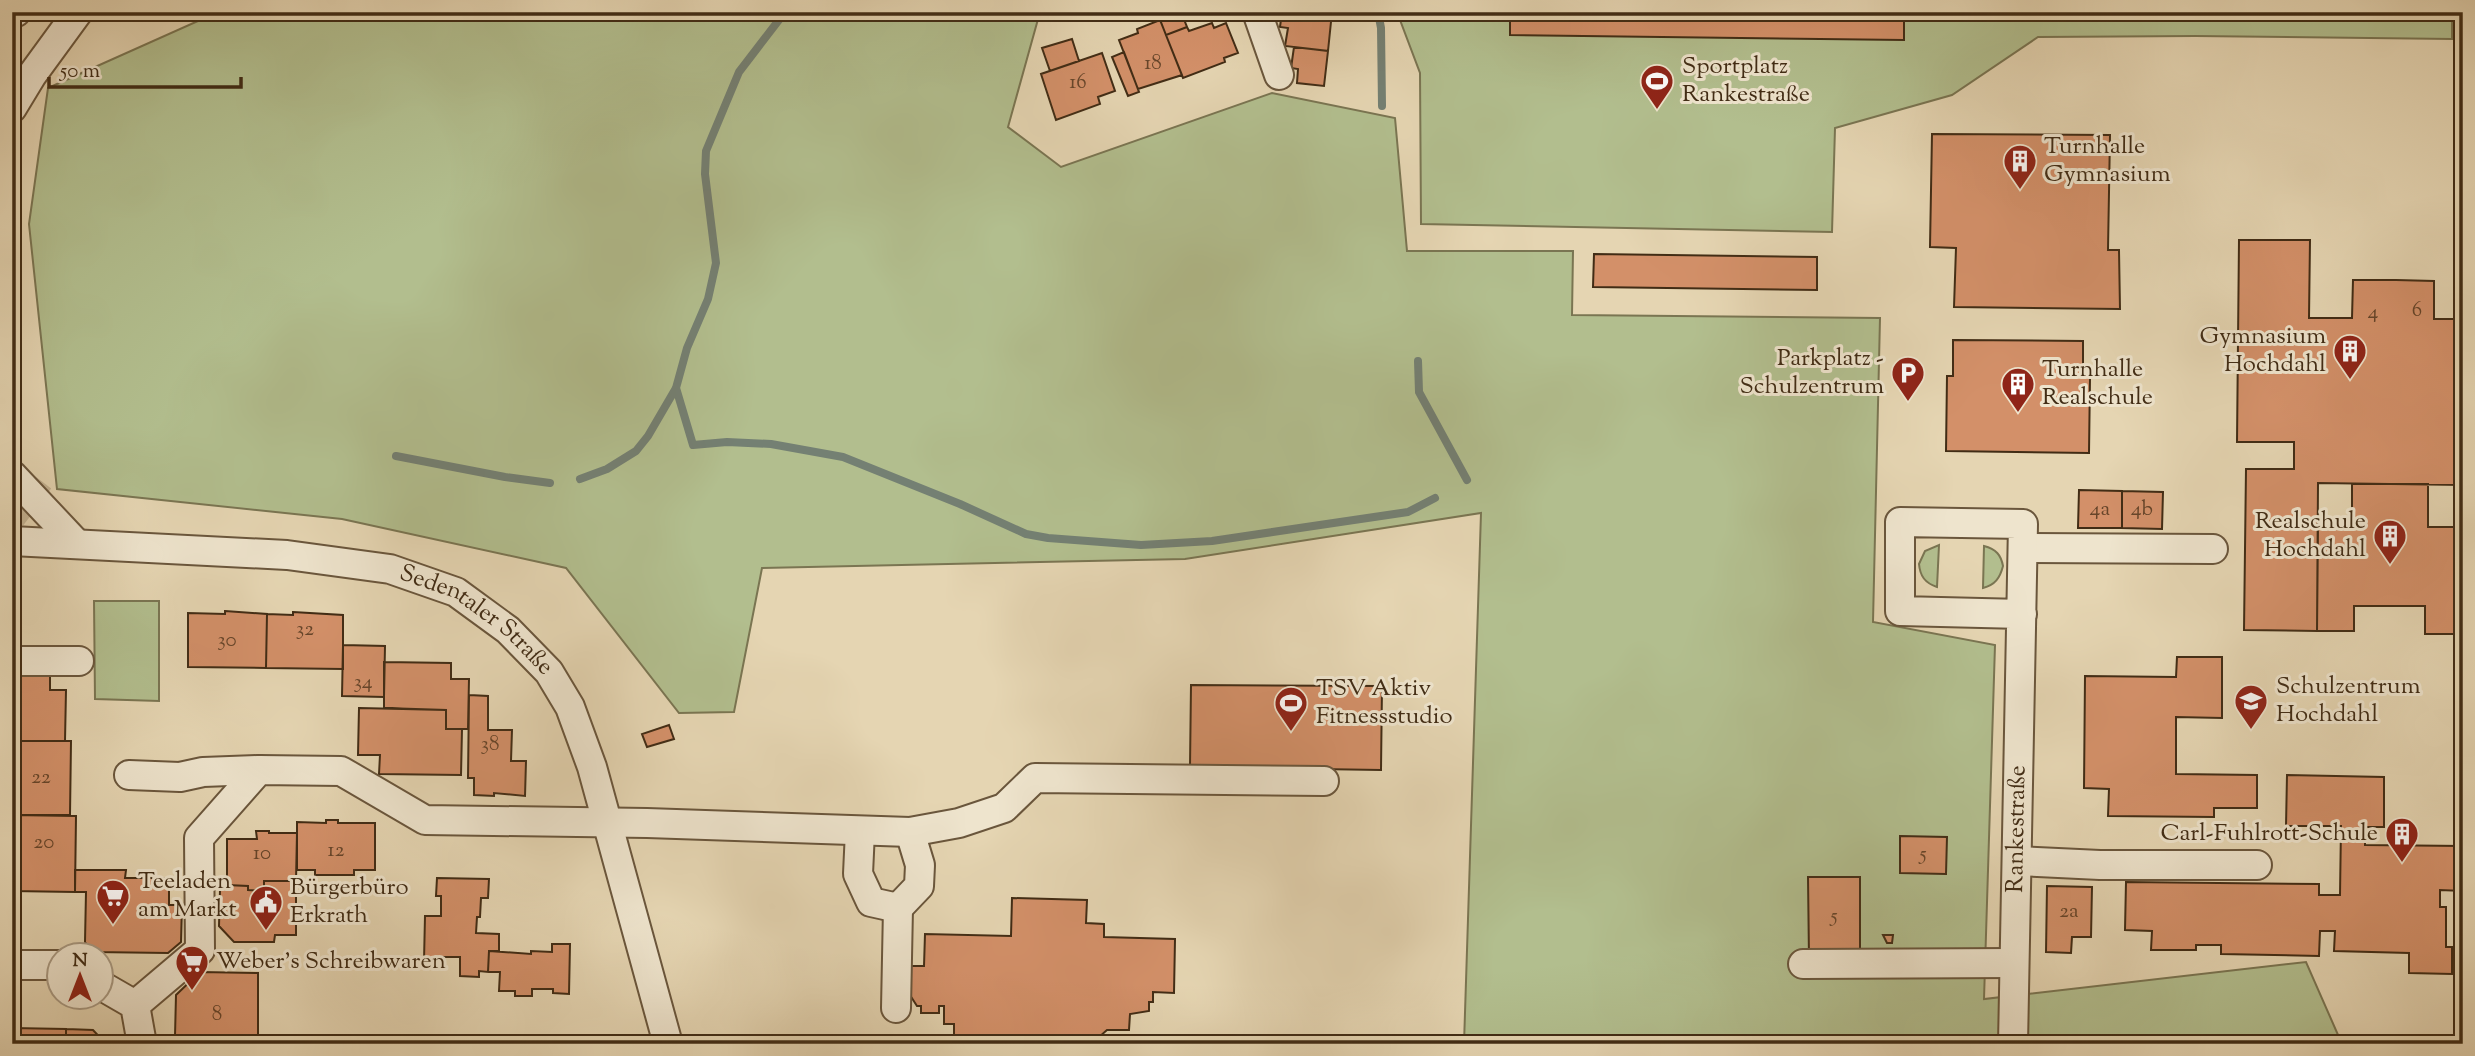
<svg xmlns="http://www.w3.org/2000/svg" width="2475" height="1056" font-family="'Sorts Mill Goudy',serif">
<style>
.green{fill:#b2be8e;stroke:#7a7552;stroke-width:2}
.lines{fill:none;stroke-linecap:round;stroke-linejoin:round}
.stream{stroke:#748073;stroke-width:8}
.building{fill:#d39069;stroke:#412c15;stroke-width:2}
.minor-tunnel{stroke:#c4b393;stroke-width:28;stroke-dasharray:28 14;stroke-linecap:butt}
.minor-casing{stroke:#6a563c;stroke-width:32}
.minor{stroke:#eee4cd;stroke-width:28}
.labels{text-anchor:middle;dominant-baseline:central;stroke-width:6;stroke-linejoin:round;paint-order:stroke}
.number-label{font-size:21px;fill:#66452a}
.poi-label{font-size:24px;fill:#412c15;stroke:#eee4cd;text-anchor:start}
.street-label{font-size:24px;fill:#412c15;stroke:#eee4cd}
</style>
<rect width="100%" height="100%" fill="#e5d5b2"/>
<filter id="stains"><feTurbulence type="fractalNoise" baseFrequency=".00286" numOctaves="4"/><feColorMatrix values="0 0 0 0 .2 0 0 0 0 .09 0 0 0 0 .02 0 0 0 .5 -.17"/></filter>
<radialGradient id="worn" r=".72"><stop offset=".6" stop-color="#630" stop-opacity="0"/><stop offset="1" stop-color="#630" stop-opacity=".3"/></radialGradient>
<!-- green -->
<path class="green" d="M218 12H1040L1008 127 1061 167 1272 93 1395 118 1407 251H1573L1572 315 1880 318 1873 622 1995 645 1984 999 2306 962 2342 1044H1464L1481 513 1185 559 762 568 734 712 679 713 566 568 342 519 57 489 29 224 48 88Z
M1397 12H2452V39L2195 36 2038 37 1952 95 1835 128 1832 232 1421 224 1420 73Z
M1939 545 1937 587C1925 583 1920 576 1919 564L1925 551Z
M1984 546C1996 549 2001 555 2003 566 2000 578 1995 585 1983 588Z
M94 601H159V701L95 699Z"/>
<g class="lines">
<!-- stream -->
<path class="stream" d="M1378 12 1381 28 1382 106
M1418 361 1419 392 1467 480
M676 388 693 445 727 442 771 444 843 457 960 504 1026 534 1048 538 1141 545 1212 541 1408 512 1435 498
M396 456 505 477 550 483
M580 479 607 469 636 451 648 436 676 388 687 348 708 299 716 263 705 174 706 151 739 72 785 12"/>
</g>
<!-- building -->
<path class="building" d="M1172 12H1181L1187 27 1166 35 1159 17Z
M1282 12H1332L1328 51 1285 46 1288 28 1280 27Z
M1510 12H1904V40L1510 35Z
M1160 20 1182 75 1138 89 1119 40 1138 33 1137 29Z
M1212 23 1214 28 1226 23 1238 53 1224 58 1225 62 1183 78 1166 35 1187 27 1189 31Z
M1072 39 1079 61 1050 71 1042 48Z
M1294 47 1328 51 1324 86 1297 83 1298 69 1291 68Z
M1124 52 1139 92 1128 96 1112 57Z
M1102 53 1115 91 1098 97 1100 104 1056 120 1041 74Z
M1932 134 2110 135 2108 250H2119L2120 309 1954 307 1956 248 1930 247Z
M2239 240H2310L2309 318H2352L2353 280H2396L2434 281V319H2463V485L2318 483 2317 631 2244 630 2246 469H2294V442H2237Z
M1594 254 1817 257V290L1593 287Z
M1953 340 2083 341V377H2090L2089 453 1946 451 1947 376H1953Z
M2352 484H2428V527H2463V634H2425V606H2354V631H2317L2318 525 2352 526Z
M2079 490 2122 491V528H2078Z
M2122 491 2163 492 2162 529 2122 528Z
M225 611 267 614 266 668 188 667V613L225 614Z
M293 612 343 615V669L266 668 267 614 293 615Z
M343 645 385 646 384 697 342 696Z
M2177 657H2222V718L2176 717V774L2257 775V808H2214V817L2108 816 2109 789 2084 788 2085 676 2176 677Z
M384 662 451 663V679H469L468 729H446V710L384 708Z
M12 666 50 667V690H66L65 741H12Z
M1191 685 1382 686 1381 770 1190 767Z
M469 695 488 696V730H512L511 761H526L525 796 494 793V796L474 795V778H468Z
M359 708 446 710V729H462L461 775 379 774 380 755H358Z
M669 725 674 739 647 747 642 734Z
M12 741H71L70 815H12Z
M2287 775 2384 777V827H2365V845L2463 846V891L2440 890V907H2446V947H2452V974L2409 973V953L2334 951 2335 931H2320L2319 956 2221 954V945H2196V950H2151L2152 931 2125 930 2126 882 2319 884V895H2340L2341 826H2286Z
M12 815 76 816 75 892 12 891Z
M326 820H338V823H375V870H354V875H315V870H297V822L326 823Z
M256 831H269V833H297L296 881H264V891L248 890V886L227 885V839H257Z
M1900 836 1947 837 1946 874 1900 873Z
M75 870H126L125 878H169V905H182L181 942 168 953 93 952 85 942 86 892H75Z
M1808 877H1860V958H1809Z
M437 878 489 879 488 898H481L480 917H477L476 933 499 934V951H489L488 972 479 971V977L460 976V957H441L440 962 424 961 425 916H441V896H436Z
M264 881H296V935H275L274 942H234L219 926 220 890 227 885 248 886V890L264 891Z
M2047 886 2092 887 2091 937H2072L2071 953 2046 952Z
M1012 898 1087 900 1086 923 1104 924V937L1175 939 1174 993 1153 992V1002H1149V1011L1130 1014 1129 1030H1107L1099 1037 1103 1042 1102 1044H939V1041H954V1024H944V1006H939V1013H921V1006H917L908 992V966H924L925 934 1011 936Z
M1883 935H1893L1892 943H1887Z
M552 944H570L569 994 553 993V989H532V996H515V991H499L500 972H488L489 951 531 954V951L552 952Z
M200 972 258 973V1037L175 1036 176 995Z
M12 1028 66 1029V1044H12Z
M66 1029 93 1030 106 1044H66Z
M175 1036 263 1037V1044H175Z"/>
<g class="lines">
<!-- minor-tunnel -->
<path class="minor-tunnel" d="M12 517 40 480"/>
<defs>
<g id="minor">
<path d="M1257 12 1279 75"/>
<path d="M12 13 16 12"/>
<path d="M12 108 32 75 78 12"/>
<path d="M12 475 76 543"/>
<path id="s1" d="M12 541 287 555 390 569 456 592 508 630 549 672 570 707 592 767 668 1044"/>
<path d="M2023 548 2213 549"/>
<path d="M12 661H79"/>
<path d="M129 775 180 777 203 772 259 770"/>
<path d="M860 831 858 874 871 902 898 908 919 886 920 865 910 832"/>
<path d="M2017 861 2100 865H2257"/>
<path d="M1803 964 2014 963"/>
<path d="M12 965H60"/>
<path d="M102 986 135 1005 142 1044"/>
<path d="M135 1005 200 950 199 838 259 770 341 771 425 820 647 823 910 832 959 823 1004 808 1035 778 1324 781"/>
<path d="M896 1008 898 908"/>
<path id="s2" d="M2013 1044 2023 524 1900 522V611L2022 614"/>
</g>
</defs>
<!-- minor casing -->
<use href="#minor" class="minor-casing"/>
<!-- minor -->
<use href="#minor" class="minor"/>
</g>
<!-- icons -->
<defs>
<symbol id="stadium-pin" viewBox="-11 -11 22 30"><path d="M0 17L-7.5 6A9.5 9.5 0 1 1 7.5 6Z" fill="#8f2418" stroke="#eee4cd"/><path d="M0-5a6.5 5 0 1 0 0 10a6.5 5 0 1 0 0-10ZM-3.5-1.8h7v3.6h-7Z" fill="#fff"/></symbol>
<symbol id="building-pin" viewBox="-11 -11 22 30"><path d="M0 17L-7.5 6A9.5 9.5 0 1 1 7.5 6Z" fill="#8f2418" stroke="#eee4cd"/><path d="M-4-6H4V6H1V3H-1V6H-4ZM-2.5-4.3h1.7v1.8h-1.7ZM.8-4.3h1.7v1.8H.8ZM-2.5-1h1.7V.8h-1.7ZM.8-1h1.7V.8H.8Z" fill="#fff"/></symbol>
<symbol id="parking-pin" viewBox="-11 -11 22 30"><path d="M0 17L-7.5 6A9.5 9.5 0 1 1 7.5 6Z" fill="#8f2418" stroke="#eee4cd"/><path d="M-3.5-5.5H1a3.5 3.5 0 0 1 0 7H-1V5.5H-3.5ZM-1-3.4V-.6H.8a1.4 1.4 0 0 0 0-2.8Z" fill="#fff"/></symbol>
<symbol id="school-pin" viewBox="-11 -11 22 30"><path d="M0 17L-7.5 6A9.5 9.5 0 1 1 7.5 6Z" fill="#8f2418" stroke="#eee4cd"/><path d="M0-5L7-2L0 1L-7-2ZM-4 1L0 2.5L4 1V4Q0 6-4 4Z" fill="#fff"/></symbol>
<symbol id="supermarket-pin" viewBox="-11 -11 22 30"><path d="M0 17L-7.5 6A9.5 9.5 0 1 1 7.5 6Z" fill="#8f2418" stroke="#eee4cd"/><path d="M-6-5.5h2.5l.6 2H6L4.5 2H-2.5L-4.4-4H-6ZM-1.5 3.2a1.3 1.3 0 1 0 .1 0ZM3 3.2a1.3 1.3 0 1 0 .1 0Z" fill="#fff"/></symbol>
<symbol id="civic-pin" viewBox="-11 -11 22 30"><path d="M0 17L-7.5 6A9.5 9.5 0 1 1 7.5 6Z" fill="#8f2418" stroke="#eee4cd"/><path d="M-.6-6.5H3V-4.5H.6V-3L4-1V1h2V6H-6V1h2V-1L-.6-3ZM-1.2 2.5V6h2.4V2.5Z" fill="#fff"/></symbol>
</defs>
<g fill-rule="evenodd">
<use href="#stadium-pin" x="1638" y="62" width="38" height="52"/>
<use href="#building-pin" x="2001" y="142" width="38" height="52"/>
<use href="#building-pin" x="2331" y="332" width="38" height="52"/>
<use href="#parking-pin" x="1889" y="354" width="38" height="52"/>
<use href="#building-pin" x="1999" y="365" width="38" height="52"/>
<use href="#building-pin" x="2371" y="517" width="38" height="52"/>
<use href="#school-pin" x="2232" y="682" width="38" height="52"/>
<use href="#stadium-pin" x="1272" y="684" width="38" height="52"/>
<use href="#building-pin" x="2383" y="815" width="38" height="52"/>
<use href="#supermarket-pin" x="94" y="877" width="38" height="52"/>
<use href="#civic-pin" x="247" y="883" width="38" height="52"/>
<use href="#supermarket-pin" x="173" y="943" width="38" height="52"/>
</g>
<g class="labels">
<!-- number labels -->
<g class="number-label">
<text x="1153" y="64">18</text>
<text x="1078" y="83">16</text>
<text x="2417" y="311">6</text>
<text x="2373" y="313">4</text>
<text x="2100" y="510">4a</text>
<text x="2142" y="510">4b</text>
<text x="305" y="630">32</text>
<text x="227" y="641">30</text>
<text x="363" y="683">34</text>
<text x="490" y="745">38</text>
<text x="41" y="778">22</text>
<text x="44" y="843">20</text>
<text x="336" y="851">12</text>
<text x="262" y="854">10</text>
<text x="1923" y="855">5</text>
<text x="2069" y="912">2a</text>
<text x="1834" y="917">5</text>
<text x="217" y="1015">8</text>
</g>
<!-- poi labels -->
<g class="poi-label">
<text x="1682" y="67">Sportplatz<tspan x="1682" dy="28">Rankestraße</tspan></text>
<text x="2044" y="147">Turnhalle<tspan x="2044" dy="28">Gymnasium</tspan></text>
<text x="2326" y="337" text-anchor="end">Gymnasium<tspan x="2326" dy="28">Hochdahl</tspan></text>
<text x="1884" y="359" text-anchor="end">Parkplatz -<tspan x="1884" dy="28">Schulzentrum</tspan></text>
<text x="2042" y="370">Turnhalle<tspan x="2042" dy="28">Realschule</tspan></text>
<text x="2366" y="522" text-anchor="end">Realschule<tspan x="2366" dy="28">Hochdahl</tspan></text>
<text x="2276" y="687">Schulzentrum<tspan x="2276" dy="28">Hochdahl</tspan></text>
<text x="1316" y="689">TSV Aktiv<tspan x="1316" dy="28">Fitnessstudio</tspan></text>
<text x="2378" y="834" text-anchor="end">Carl-Fuhlrott-Schule</text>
<text x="138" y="882">Teeladen<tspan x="138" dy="28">am Markt</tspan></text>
<text x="290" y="888">Bürgerbüro<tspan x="290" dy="28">Erkrath</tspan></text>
<text x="216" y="962">Weber's Schreibwaren</text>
</g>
<!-- street labels -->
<g class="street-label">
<text stroke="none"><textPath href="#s1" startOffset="481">Sedentaler Straße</textPath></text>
<text stroke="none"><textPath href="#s2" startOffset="215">Rankestraße</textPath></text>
</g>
</g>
<!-- margin -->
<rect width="2475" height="1056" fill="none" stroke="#e5d5b2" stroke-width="42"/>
<rect x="14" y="14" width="2447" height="1028" fill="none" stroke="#412c15" stroke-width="3.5"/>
<rect x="21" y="21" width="2433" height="1014" fill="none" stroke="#412c15" stroke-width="2"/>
<!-- north arrow -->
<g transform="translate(80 976)"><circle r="33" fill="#eee4cd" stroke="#a99a83" stroke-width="2"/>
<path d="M0-5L12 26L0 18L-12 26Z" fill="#8f2418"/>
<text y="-10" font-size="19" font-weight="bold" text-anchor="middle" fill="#412c15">N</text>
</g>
<!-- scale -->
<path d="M49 77v10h192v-10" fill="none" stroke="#412c15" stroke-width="3.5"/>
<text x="60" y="77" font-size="21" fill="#412c15" stroke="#eee4cd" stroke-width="5" paint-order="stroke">50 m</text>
<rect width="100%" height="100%" filter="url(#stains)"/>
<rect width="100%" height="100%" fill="url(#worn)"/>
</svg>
